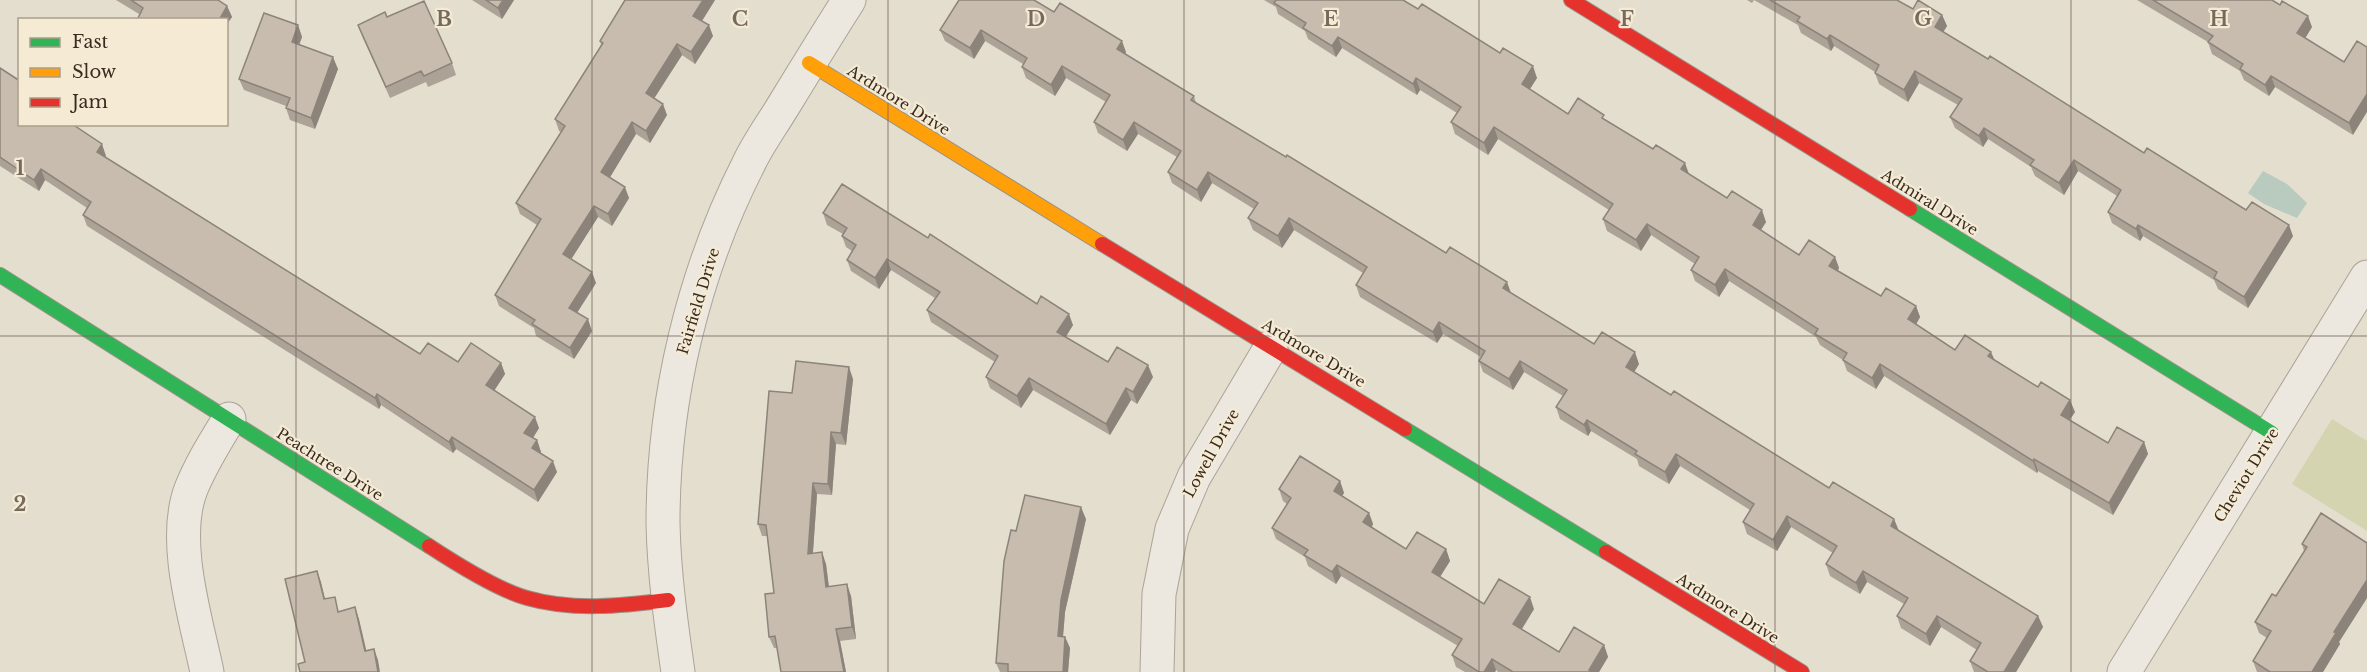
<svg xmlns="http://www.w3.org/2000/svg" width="2367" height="672" font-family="'Libre Baskerville',serif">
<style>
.green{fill:#d4d4b1}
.water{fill:#b9cabf}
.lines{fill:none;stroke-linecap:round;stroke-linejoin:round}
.street-casing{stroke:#aaa397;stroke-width:35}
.fast-casing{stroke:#999287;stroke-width:16}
.slow-casing{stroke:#999287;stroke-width:16}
.jam-casing{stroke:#999287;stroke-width:16}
.street{stroke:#ece8e0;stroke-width:33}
.fast{stroke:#30b455;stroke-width:14}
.slow{stroke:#ff9f0a;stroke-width:14}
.jam{stroke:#e5322d;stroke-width:14}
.wall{fill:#aca296}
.shaded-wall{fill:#8c847a}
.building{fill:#c8bcaf;stroke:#8c847a;stroke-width:1.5}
.grid{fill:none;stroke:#756a5c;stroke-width:1.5;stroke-opacity:0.55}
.labels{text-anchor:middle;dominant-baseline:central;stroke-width:4.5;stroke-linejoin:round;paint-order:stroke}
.street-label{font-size:15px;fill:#392b1f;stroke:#f5ebd5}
.grid-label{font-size:20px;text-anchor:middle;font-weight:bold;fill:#756a5c;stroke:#f5ebd5;stroke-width:4.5;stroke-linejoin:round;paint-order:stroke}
</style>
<rect width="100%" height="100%" fill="#e4dece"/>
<!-- green -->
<path class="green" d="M2332 419 2367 441V531L2292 484Z"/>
<!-- water -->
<path class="water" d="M2263 171 2287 184 2307 203 2297 218 2264 204 2248 193Z"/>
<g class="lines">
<defs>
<path id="street" d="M207 672C196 619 171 541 191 489 201 464 215 442 229 419
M678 672C671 623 664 573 663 523 663 399 693 273 749 163 758 144 771 126 782 108 804 72 826 36 849 0
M1157 672 1159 594 1172 529 1194 477 1271 347
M2124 672 2367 277"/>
<path id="fast" d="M1910 209 2272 433
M0 275 429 546
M1405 429 1606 552"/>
<path id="slow" d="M809 63 1102 244"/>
<path id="jam" d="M1571 0 1910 209
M1102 244 1405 429
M429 546C455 563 498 590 527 598 572 611 622 606 668 600
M1606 552 1802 672"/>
</defs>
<!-- street casing -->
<use href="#street" class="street-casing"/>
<!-- fast casing -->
<use href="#fast" class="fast-casing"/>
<!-- slow casing -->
<use href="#slow" class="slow-casing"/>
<!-- jam casing -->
<use href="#jam" class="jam-casing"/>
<!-- street -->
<use href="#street" class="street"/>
<!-- fast -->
<use href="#fast" class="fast"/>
<!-- slow -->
<use href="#slow" class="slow"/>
<!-- jam -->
<use href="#jam" class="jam"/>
</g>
<!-- wall -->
<path class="wall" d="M116 0H218L227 6 232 17 226 25V20L139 14Z
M472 0H514L502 19Z
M625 0H715L702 21 713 36 695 64 682 55 654 98 667 115 650 143 636 134 610 177 629 198 612 226 598 217 571 259 596 283 577 313 592 331 574 359 536 336 534 328 499 306 495 295 537 225 520 214 516 203 561 132 559 131 555 119 601 45 600 41Z
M1264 0H1403L1537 78 1530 89 1568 114 1606 120 1689 175 1766 222 1761 230 1799 255 1835 257 1839 268 1838 270 1881 296 1916 306 1920 317 1916 325 1955 350 1995 360 2075 412 2069 420 2108 443 2144 442 2148 454 2113 515 2038 471 2037 473 1884 376 1876 389 1847 371 1843 360 1820 345 1816 337 1729 281 1719 297 1695 281 1691 270 1695 264 1651 235 1641 251 1607 231 1603 219 1609 210 1498 139 1488 155 1455 134 1451 122 1457 113 1420 90 1417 95 1342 48 1336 57 1308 39 1305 31 1278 14 1276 7Z
M1747 0H1897L1913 9 1942 15 1947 26 1943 32 2144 153 2293 236 2248 308 2218 289 2214 280 2143 236 2140 241 2112 223 2108 212 2117 196 2078 171 2064 195 2035 176 2031 167 1988 139 1983 147 1955 128 1950 117 1958 105 1919 83 1908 102 1879 84 1875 73V72L1834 46 1831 51 1801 33 1798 25 1754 0 1752 3Z
M2137 0H2272L2312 27 2305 38 2344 62 2353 135 2275 87 2269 96 2244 80 2240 71 2212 54 2208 42Z
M1054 12 1126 52 1125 54 1194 96 1196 103 1594 344 1639 364 1634 372 1671 395 1829 488 1894 519 1898 530 2038 616 2043 627 2016 672H1974L1970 661 1977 650 1941 627 1930 646 1901 628 1897 616 1904 604 1867 582 1860 594 1830 576 1826 564 1833 553 1791 527 1777 551 1747 534 1743 522 1750 510 1680 466 1669 484 1639 466 1637 459 1591 431 1588 436 1560 419 1556 407 1563 396 1524 372 1513 390 1483 372 1479 361 1481 357 1443 334 1437 343 1360 297 1356 285 1363 273 1294 230 1282 248 1253 230 1248 218 1254 209 1212 183 1201 202 1172 183 1168 172 1177 157 1138 134 1127 151 1098 133 1094 122 1106 102 1066 78 1055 96 1026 78 1022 67 1023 64 985 41 974 59 945 41 940 30Z
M387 17 452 63 456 75 428 87 426 82 390 98 362 36 358 25Z
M298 25 302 37 299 45 338 69 315 129 290 120 286 108V106L244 90 239 79Z
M0 68 20 124 106 156 105 157 420 354 458 362 501 363 505 374 494 391 539 428 533 438 537 440 541 452 540 453 557 472 538 502 456 449 453 453 381 405 379 409 87 226 83 215 87 208 45 180 39 191 0 166Z
M823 213 928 238 1073 325 1066 337 1108 362 1153 377 1137 404 1131 400 1110 435 1033 390 1021 408 990 388 986 377 995 362 931 322 927 310 935 298 891 270 879 289 851 271 847 260 852 251 846 247 842 236 843 234 827 225Z
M853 379 846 445 836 444 832 495 817 494 813 553 826 564 829 586 851 596 856 639 840 641 846 672H781L777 648H774L769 637 774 593 767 536H762L758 524 792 393Z
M1340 481 1344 493 1342 496 1369 513 1373 524 1372 527 1406 549H1446L1450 561 1440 577 1484 604 1534 609 1522 629 1559 652 1604 645 1608 657 1599 672H1498L1496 670 1495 672H1465L1456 667 1452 655 1458 646 1341 576 1336 584 1308 566 1305 557 1276 539 1272 528 1287 504 1283 501 1279 489Z
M1086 519 1065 612 1063 637H1065L1070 648 1068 672H1000L996 663 1016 531Z
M2367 543V598L2339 642 2340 644 2323 672H2257L2253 661 2267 638 2259 633 2255 622 2276 596 2304 551 2302 544Z"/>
<!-- shaded-wall -->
<path class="shaded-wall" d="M503 0H514L502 19 498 8Z
M703 0H715L698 27 693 16Z
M227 6 232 17 226 25V20H219Z
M1942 15 1947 26 1939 39 1935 27Z
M2308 16 2312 27 2301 45 2297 33Z
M298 25 302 37 296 53 292 42Z
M709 25 713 36 695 64 691 52Z
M981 30 985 41 974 59 970 48Z
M1830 35 1834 46 1831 51 1827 39Z
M1338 37 1342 48 1336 57 1332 46Z
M1122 41 1126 52 1121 60 1117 49Z
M677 44 682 55 650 105 646 93Z
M333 57 338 69 315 129 311 118Z
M1062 66 1066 78 1055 96 1051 85Z
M1533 66 1537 78 1526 95 1522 84Z
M1915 71 1919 83 1908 102 1904 90Z
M2271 76 2275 87 2269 96 2265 85Z
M1416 78 1420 90 1417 95 1413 84Z
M2367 94V112L2353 135 2349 123Z
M663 104 667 115 650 143 646 131Z
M632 122 636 134 606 184 601 172Z
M1134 122 1138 134 1127 151 1123 140Z
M1494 127 1498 139 1488 155 1484 143Z
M1984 128 1988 139 1983 147 1979 136Z
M102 144 106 156 101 163 97 152Z
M2074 160 2078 171 2064 195 2059 183Z
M1685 163 1689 174 1681 169Z
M41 169 45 180 39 191 34 180Z
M1208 172 1212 183 1201 202 1197 190Z
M625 187 629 198 612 226 608 214Z
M594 206 598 217 567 266 563 254Z
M1762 210 1766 222 1757 236 1753 225Z
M1289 218 1294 230 1282 248 1278 236Z
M1647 224 1651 235 1641 251 1636 240Z
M2138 225 2143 236 2140 241 2136 229Z
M2289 225 2293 236 2248 308 2244 297Z
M1835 257 1839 268 1834 277 1829 266Z
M887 259 891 270 879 289 875 278Z
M1725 269 1729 281 1719 297 1715 285Z
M592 272 596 283 573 319 569 308Z
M1507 282 1511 293 1503 288Z
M1916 306 1920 317 1912 331 1908 319Z
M1069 314 1073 325 1061 344 1057 332Z
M588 319 592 331 574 359 570 348Z
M1439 322 1443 334 1437 343 1433 332Z
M1635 352 1639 364 1630 379 1626 367Z
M1991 352 1996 363 1988 356Z
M1520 361 1524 372 1513 390 1509 379Z
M501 363 505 374 490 397 486 385Z
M1880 364 1884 376 1876 389 1872 378Z
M1148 365 1153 377 1137 404 1133 392Z
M849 367 853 379 846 445 841 433Z
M1029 378 1033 390 1021 408 1017 396Z
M1126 388 1131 400 1110 435 1106 424Z
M377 394 381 405 379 409 375 398Z
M2070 400 2075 412 2065 427 2061 415Z
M535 417 539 428 529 444 524 433Z
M1587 420 1591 431 1588 436 1584 425Z
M831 432 836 444 832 495 828 484Z
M452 437 456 449 453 453 449 442Z
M537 440 541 452 536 459 532 448Z
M2144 442 2148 454 2113 515 2109 503Z
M1676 454 1680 466 1669 484 1665 472Z
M2034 459 2038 471 2037 473 2033 461Z
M553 461 557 472 538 502 534 490Z
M1340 481 1344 493 1338 502 1334 491Z
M813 483 817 494 812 565 808 554Z
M1081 507 1086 519 1065 612 1062 648 1058 636 1061 600Z
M1369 513 1373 524 1368 534 1363 522Z
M1787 516 1791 527 1777 551 1773 540Z
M1894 519 1899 531 1891 526Z
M1446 549 1450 561 1436 583 1432 572Z
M822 552 826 564 830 598 826 587Z
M1337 565 1341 576 1336 584 1332 572Z
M317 571 321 582 328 611 324 599Z
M1863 571 1867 582 1860 594 1856 583Z
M2367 580V598L2339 642 2340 644 2323 672H2312L2334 632Z
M847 584 851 596 856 639 852 627Z
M1530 597 1534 609 1518 635 1513 624Z
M355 607 359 619 369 662 365 651Z
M1937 616 1941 627 1930 646 1926 634Z
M2038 616 2043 627 2016 672H2004Z
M836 629 840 641 846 672H844Z
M1065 637 1070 648 1068 672H1063Z
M1604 645 1608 657 1599 672H1589V670Z
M374 649 378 660 380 672H378Z
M1492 659 1496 670 1495 672H1484Z"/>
<!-- building -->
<path class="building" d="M131 0H218L227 6 219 20H137L143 8Z
M486 0H503L498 8Z
M625 0H703L693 16 709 25 691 52 677 44 646 93 663 104 646 131 632 122 601 172 625 187 608 214 594 206 563 254 592 272 569 308 588 319 570 348 532 324 535 320 495 295 541 219 516 203 565 126 555 119 603 43 600 41Z
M959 0H1034L1054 12 1060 3 1122 41 1117 49 1194 96 1191 100 1286 157 1287 155 1446 253 1450 247 1507 282 1503 288 1594 344 1602 332 1635 352 1626 367 1671 395 1674 391 1829 488 1833 482 1894 519 1891 526 2038 616 2004 672H1988L1970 661 1981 643 1937 616 1926 634 1897 616 1908 598 1863 571 1856 583 1826 564 1837 546 1787 516 1773 540 1743 522 1754 504 1676 454 1665 472 1635 454 1637 451 1587 420 1584 425 1556 407 1567 390 1520 361 1509 379 1479 361 1485 351 1439 322 1433 332 1356 285 1367 267 1289 218 1278 236 1248 218 1258 203 1208 172 1197 190 1168 172 1181 151 1134 122 1123 140 1094 122 1110 95 1062 66 1051 85 1022 67 1027 58 981 30 970 48 940 30Z
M1276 0H1403L1418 9 1422 4 1500 53 1503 48 1533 66 1522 84 1568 114 1578 98 1604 115 1602 118 1653 149 1656 145 1685 163 1681 169 1727 198 1732 191 1762 210 1753 225 1799 255 1809 240 1835 257 1829 266 1881 296 1886 288 1916 306 1908 319 1955 350 1965 335 1991 352 1988 356 2038 387 2041 382 2070 400 2061 415 2108 443 2117 427 2144 442 2109 503 2034 459 2033 461 1880 364 1872 378 1843 360 1847 353 1815 334 1818 329 1725 269 1715 285 1691 270 1699 257 1647 224 1636 240 1603 219 1613 204 1494 127 1484 143 1451 122 1461 107 1416 78 1413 84 1338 37 1332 46 1303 28 1306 23 1274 3Z
M1770 0H1897L1913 9 1918 0 1942 15 1935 27 1988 59 1990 56 2144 153 2147 148 2246 210 2252 202 2289 225 2244 297 2214 278 2217 272 2138 225 2136 229 2108 212 2121 190 2074 160 2059 183 2030 165 2034 160 1984 128 1979 136 1950 117 1962 99 1915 71 1904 90 1875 73 1879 65 1830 35 1827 39 1797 21 1800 17Z
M2153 0H2272L2280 5 2282 1 2308 16 2297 33 2344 62 2357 41 2367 47V94L2349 123 2271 76 2265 85 2240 69 2243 64 2208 42 2213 36Z
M424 1 452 63 424 76 421 71 386 87 358 25 385 12 387 17Z
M264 13 298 25 292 42 333 57 311 118 286 108 290 98 239 79Z
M0 68 20 81V124H72L102 144 97 152 420 354 428 343 458 362 471 343 501 363 486 385 535 417 524 433 537 440 532 448 553 461 534 490 452 437 449 442 377 394 375 398 83 215 91 202 41 169 34 180 0 157Z
M842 184 928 238 930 234 1037 304 1041 296 1069 314 1057 332 1108 362 1117 347 1148 365 1133 392 1126 388 1106 424 1029 378 1017 396 986 377 998 356 927 310 940 292 887 259 875 278 847 260 856 245 842 236 847 228 823 213Z
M796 361 849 367 841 433 831 432 828 484 813 483 808 554 822 552 826 587 847 584 852 627 836 629 844 672H781L775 636 769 637 765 594 774 593 766 525 758 524 769 391 792 393Z
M1300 456 1340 481 1334 491 1369 513 1363 522 1406 549 1417 532 1446 549 1432 572 1484 604 1499 579 1530 597 1513 624 1559 652 1574 627 1604 645 1589 670 1592 672H1513L1492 659 1484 672H1479L1452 655 1462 639 1337 565 1332 572 1304 555 1308 550 1272 528 1291 498 1279 489Z
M1025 495 1081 507 1061 600 1058 636 1065 637 1063 672H1008V664L996 663 1004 561 1011 530 1016 531Z
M2321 513 2367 543V580L2334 632 2336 633 2312 672H2270L2253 661 2271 631 2255 622 2272 594 2276 596 2307 547 2302 544Z
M317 571 324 599 335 597 338 612 355 607 365 651 374 649 378 672H300L298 664 305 662 285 579Z"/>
<!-- grid -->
<path class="grid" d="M296 0V672M592 0V672M888 0V672M1184 0V672M1479 0V672M1775 0V672M2071 0V672M0 336H2367"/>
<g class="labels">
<!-- street labels -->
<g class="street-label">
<text transform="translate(899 100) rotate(32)">Ardmore Drive</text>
<text transform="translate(1930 202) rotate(32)">Admiral Drive</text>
<text transform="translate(698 301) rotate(-73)">Fairfield Drive</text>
<text transform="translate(1314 353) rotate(31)">Ardmore Drive</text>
<text transform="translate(1211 453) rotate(-61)">Lowell Drive</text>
<text transform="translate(330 464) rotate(32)">Peachtree Drive</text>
<text transform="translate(2246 475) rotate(-58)">Cheviot Drive</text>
<text transform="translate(1728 608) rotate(32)">Ardmore Drive</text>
</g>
</g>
<g class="grid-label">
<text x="444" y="26">B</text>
<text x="740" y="26">C</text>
<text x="1036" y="26">D</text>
<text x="1331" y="26">E</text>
<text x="1627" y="26">F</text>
<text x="1923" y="26">G</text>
<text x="2219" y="26">H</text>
<text x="20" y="175">1</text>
<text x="20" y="511">2</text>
</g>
<!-- legend -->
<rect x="18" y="18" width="210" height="108" fill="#f5ebd5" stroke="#aa9e8c" stroke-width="1.5"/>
<rect x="30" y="38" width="30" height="9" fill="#30b455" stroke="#aa9e8c" stroke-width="1.5"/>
<text x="72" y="48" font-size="18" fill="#392b1f">Fast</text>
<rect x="30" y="68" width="30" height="9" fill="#ff9f0a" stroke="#aa9e8c" stroke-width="1.5"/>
<text x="72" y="78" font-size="18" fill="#392b1f">Slow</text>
<rect x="30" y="98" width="30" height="9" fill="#e5322d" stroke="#aa9e8c" stroke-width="1.5"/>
<text x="72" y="108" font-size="18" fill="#392b1f">Jam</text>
</svg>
